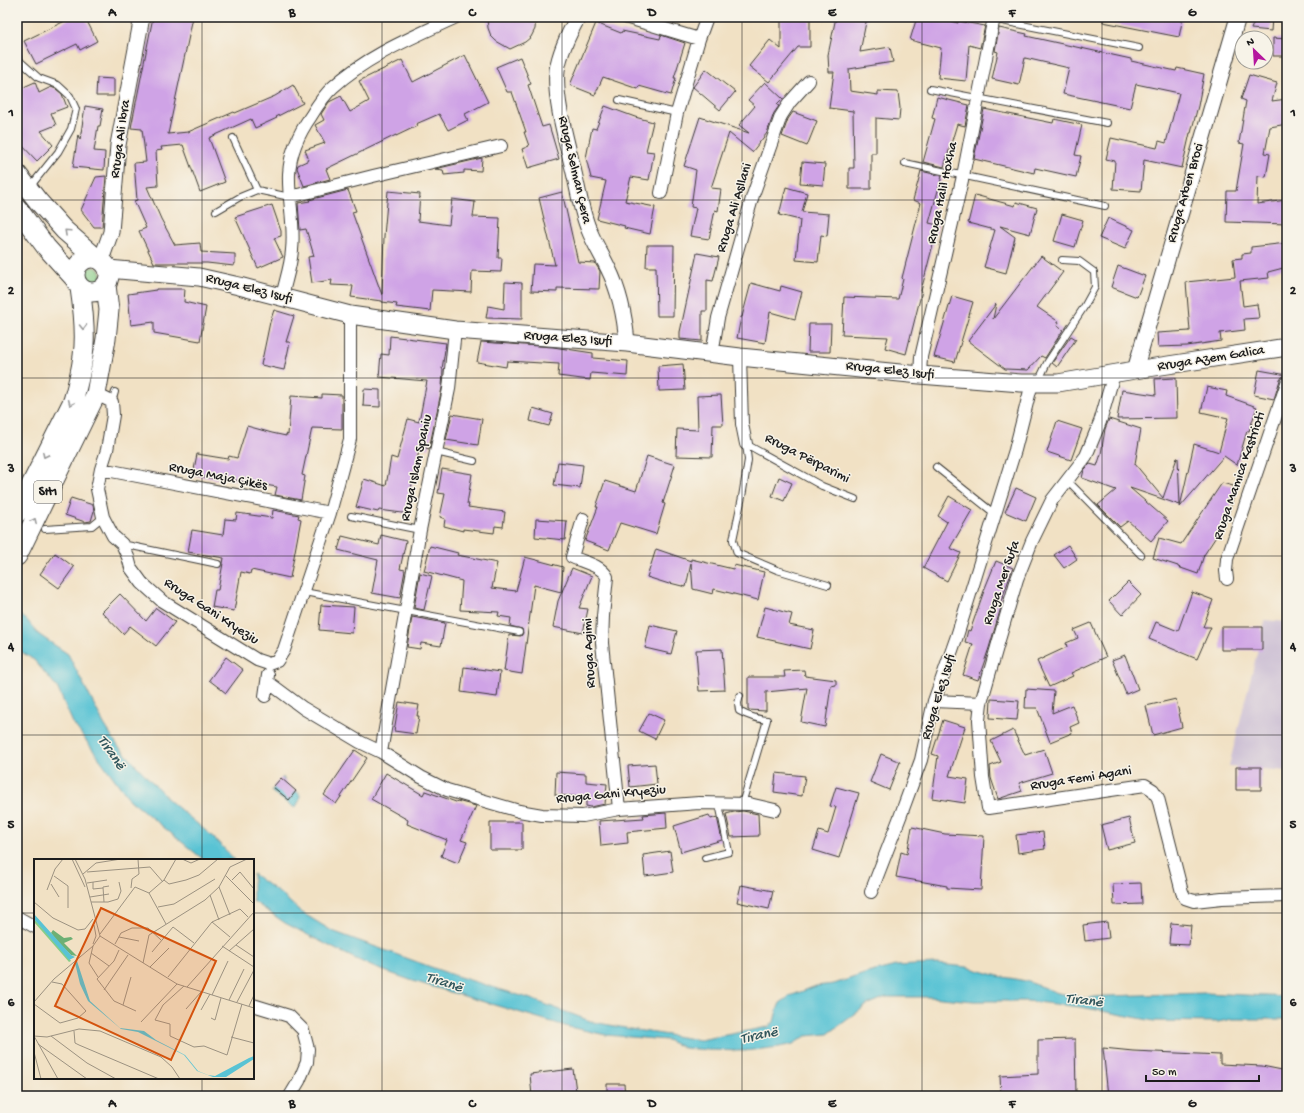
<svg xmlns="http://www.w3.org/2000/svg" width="1304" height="1113" font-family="'Gochi Hand',sans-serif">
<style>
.industrial{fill:#ccbfd4}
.green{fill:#87cd88;stroke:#527452}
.water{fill:#59c3d4;stroke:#3a7078}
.building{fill:#cfa3e6}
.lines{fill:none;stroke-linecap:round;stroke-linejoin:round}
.service-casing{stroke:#3c3a35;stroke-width:8}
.minor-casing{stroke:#3c3a35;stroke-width:14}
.tertiary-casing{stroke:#3c3a35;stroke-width:17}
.secondary-casing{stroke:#3c3a35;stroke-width:19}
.primary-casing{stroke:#3c3a35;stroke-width:21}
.service{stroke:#fff;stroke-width:6}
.minor{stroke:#fff;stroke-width:12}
.tertiary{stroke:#fff;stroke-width:15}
.secondary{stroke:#fff;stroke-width:17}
.primary{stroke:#fff;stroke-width:19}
.oneway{stroke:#999}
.grid{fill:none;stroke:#1c1c1c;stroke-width:1;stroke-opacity:0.55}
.labels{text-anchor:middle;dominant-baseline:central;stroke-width:3;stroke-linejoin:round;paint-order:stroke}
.shield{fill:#f7f3e8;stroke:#5e5c59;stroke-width:1}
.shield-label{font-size:13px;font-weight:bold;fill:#1c1c1c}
.street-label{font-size:14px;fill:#1c1c1c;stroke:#f7f3e8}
.water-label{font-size:15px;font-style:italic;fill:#31565c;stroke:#f7f3e8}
.inset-road{fill:none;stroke:#9c9281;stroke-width:1}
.view{fill:#d4530e;fill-opacity:0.15;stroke:#d4530e;stroke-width:2}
.inset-edge{fill:none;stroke:#1c1c1c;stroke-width:2}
.neatline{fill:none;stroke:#1c1c1c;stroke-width:1.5}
.grid-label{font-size:13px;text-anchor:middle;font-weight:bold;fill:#1c1c1c}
</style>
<rect width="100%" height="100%" fill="#f7f3e8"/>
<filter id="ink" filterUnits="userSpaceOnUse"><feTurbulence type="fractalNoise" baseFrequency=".025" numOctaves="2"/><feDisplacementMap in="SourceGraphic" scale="8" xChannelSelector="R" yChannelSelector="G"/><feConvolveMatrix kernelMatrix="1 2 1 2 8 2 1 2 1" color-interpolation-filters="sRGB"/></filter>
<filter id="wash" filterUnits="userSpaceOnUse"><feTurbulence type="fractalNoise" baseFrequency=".012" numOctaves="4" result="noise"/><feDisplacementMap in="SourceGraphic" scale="16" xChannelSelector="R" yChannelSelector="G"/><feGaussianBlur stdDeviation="0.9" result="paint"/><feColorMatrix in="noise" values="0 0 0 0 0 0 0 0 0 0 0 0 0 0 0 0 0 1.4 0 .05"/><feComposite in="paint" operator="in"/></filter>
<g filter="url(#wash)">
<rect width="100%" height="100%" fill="#f1e1c4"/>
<!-- industrial -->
<path class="industrial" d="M1265 620 1287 622V771L1229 766Z"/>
<!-- green -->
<path class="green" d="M85 275a8 8 0 1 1 16 0a8 8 0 1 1-16 0Z"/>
<!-- water -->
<path class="water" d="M17 613 27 620 38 634 68 654 104 724 118 746 170 801 212 836 235 860H204L130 800 73 723 57 687 34 660 17 649Z
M283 777C284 778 284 782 285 783 293 793 308 790 295 808L273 793 272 790Z
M253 874 282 895 301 912 332 931 450 974 528 998 593 1022 636 1030 700 1040 768 1027 774 1022 777 1010 780 1003 790 996 816 986 834 984 867 973 896 966 937 964 967 967 998 976 1026 981 1058 993 1083 998 1108 996 1205 993 1287 997V1019H1232L1218 1022 1154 1021 1081 1007 1027 1001H974L930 997H886L867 1005 828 1034 806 1036 793 1044 779 1047 744 1051 709 1050 684 1048 667 1040 606 1035 569 1027 413 981 373 967 337 950 285 923 253 901Z"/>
<g id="blocks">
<!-- building -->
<path class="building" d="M73 17H85L97 41 80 50 77 44 36 64 24 41Z
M153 17H193L168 134 188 132 234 112 235 113 275 96 293 85 303 103 276 117 277 118 255 128 251 119 209 138 225 182 200 192 183 145 161 147 162 150 156 151 158 186 147 187 161 219 175 245 200 243 201 252 235 254V264H234V266L207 263H154L139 231 146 228 134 201 137 200 134 163 146 162 142 129 131 128Z
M487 17H536L535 29 531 37 525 42 510 49 496 41 491 36 488 28Z
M781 17H810V47H798L769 82 749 66 770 40 781 49Z
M836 17H867L860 52 890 47 893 62 849 69 850 91 878 95V91L898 92 900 108 899 120 876 118V153H871V189H849V168H854L853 111 829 108 834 72H829L828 55Z
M917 17H935L958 23V21L985 26 980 48 969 45 966 81 938 78 941 48 910 40Z
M1103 17H1183L1179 37 1103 22Z
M1256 17H1272L1271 31 1251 29Z
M596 23 621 33 622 31 660 39 661 35 685 43 674 78H676L671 95 639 86 638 89 603 77 595 95 570 85Z
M999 28 1027 34 1026 36 1131 59V61L1176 71 1177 68 1204 74 1198 106 1191 133H1190L1182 168 1144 160 1141 191 1113 189 1115 161 1106 159 1111 138 1157 148 1159 141 1166 143 1179 93 1136 84 1130 108 1063 94 1069 68 1025 58 1019 85 992 79 998 52 995 51Z
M1273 38 1287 39V56H1273Z
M465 55 488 102 465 114 468 120 448 130 439 114 416 124 417 126 396 136V135L326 169 330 179 304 186 297 168 298 165 309 160 305 150 325 143 315 125 324 120 321 114 329 102 341 96 350 112 369 101 359 81 402 60 413 82Z
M520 57 531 84 528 85 542 127 549 125 559 159 528 168 522 149 529 146 524 132H526L512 92H507L496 67Z
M706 69 735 92 720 110 693 87Z
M1249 75 1277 83 1272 101 1287 99V124L1270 127 1265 153 1270 154 1266 177 1258 176 1257 204 1287 200V224L1226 222 1227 191H1236L1244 144 1239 143 1246 101 1241 99Z
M97 78 114 79V96H96Z
M35 82 39 93 51 87 56 89 62 94 67 107 51 113 56 125 41 131 53 145 37 161 17 140V90Z
M765 82 783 99 777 105 779 106 774 113 767 133 752 152 729 133 711 188 721 189 718 211 715 210 709 239 690 236 696 208 691 207 696 170 684 166 700 117 749 133 739 125 755 106 748 100Z
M937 97 969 105 965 126 957 124 944 167 923 162 935 119 932 118Z
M85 106 103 109 100 126H98L94 151 105 152 104 170 73 167 78 135 80 140Z
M605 106 635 117 653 122 646 151 654 152 649 180 631 177 625 201 655 207 650 234 624 228 625 226 597 219 606 181 591 178 586 158 592 128 596 129Z
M984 109 1053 123 1054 119 1082 125 1075 155 1081 156 1076 177 1035 168 1034 173 974 159Z
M793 112 817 121 807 146 782 136 788 119Z
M482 158 481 171 464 170V173L444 175 443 170 435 169Z
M802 162 825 164 823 185 800 183Z
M921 171 942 176 929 223 938 225 921 291H922L906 354 885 348 888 337 842 335 844 297 898 299 903 279 902 278 921 203 913 200Z
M106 176 102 227H94L81 210 96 177Z
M786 187 807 193 802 212 829 214 827 236 821 235 818 262 796 260 800 220 779 215Z
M348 190 356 211 352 212 382 295 384 236 388 191 420 194 418 221 449 225 452 199 475 202 473 217 500 218 498 258H502L501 272 472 271 471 292 432 290 430 311 396 307 397 304 382 302V301L351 297 353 286 331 285 332 280 312 283 308 257 314 256 306 229 300 230 298 203 310 201 309 200Z
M562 192 578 262 595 263 600 271 599 289 557 288V292L531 291 533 264 555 265 539 198Z
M975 195 1015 206 1016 202 1037 208 1030 234 1000 226 1015 237 1006 273 984 267 995 230 968 223Z
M272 205 281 231V236L274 238 283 257 258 268 235 217Z
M1062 214 1083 220 1075 247 1054 241Z
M1108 218 1134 230 1125 249 1099 238Z
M1287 243V267L1268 272 1269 278 1240 281 1243 306 1257 304 1259 318 1244 319 1245 330 1220 333 1221 341 1187 346 1158 347 1157 333 1190 331 1186 282 1235 277 1233 259 1242 258V254L1251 253V247Z
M647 245H674L673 316H657L656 267H646Z
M697 253 719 257 713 281 707 280V311H702V341L680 339V332Z
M1041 256 1063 272 1037 307 1059 322 1057 326 1063 330 1045 358 1041 356 1028 370 1005 369 968 341 996 304 993 319Z
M1118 266 1145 276 1137 297 1111 287Z
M505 282 522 283V319L486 318 488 306 504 309Z
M751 283 780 291 781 286 802 292 795 319 770 312 765 343 737 338 741 317H742Z
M156 289H185L184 302 206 307 200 341 154 333V322L131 325 128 294 156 290Z
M952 296 973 302 955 362 934 357Z
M274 310 294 316 286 342H290L284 370 261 365 270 322Z
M809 324H831L830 352H808Z
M390 336 446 343 442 369H443L442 388 429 449 420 446 411 489 413 490 410 514 379 510 378 512 356 507 364 479 386 486 391 457 397 459 408 419 419 422 427 381 379 377 381 354 389 355Z
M1071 336 1076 339 1057 367 1052 363Z
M481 342 553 347 593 353V358L628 361 627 376 591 373 590 380 558 376 559 364 507 361 506 367 477 362Z
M683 364 685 390 659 391 658 366Z
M1259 370 1287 375 1282 377 1280 380 1274 399 1254 395Z
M1176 378 1177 418 1117 419 1122 390 1156 395 1155 379Z
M1207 387 1227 391 1226 396 1257 407 1249 431H1247L1237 465 1224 456 1180 507 1194 444 1219 452 1228 418 1201 412Z
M364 389 380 390V407L363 406Z
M322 394 342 395V429L312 428 302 475 305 476 301 500 275 495 277 487 217 477V479L193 475 197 454 228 459 229 456 237 458 247 426 272 433 286 436V434L288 435 291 396 322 398Z
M721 395 723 425H713L712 457 676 456 677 429 698 430 697 396Z
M533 408 553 414 549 426 530 421Z
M452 414 482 419 478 445 446 440Z
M1109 419 1141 429 1135 464 1163 498 1177 458H1178L1180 505 1130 488 1168 521 1151 541 1128 521 1120 527 1098 505 1116 490 1082 478 1084 470 1090 464 1097 466 1101 454 1105 429Z
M1057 421 1082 429 1071 460 1047 452Z
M647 456 675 465 663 503 665 504 656 534 620 523 609 550 585 541 598 507H596L605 481 636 491Z
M558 462 583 465 580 488 554 485Z
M442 469 472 474 467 504H469L468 507 505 512 503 527 495 526 494 533 463 529V531L444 526 445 519 440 517 445 494 438 493Z
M779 477 792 483 784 501 772 496Z
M1222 483 1237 487 1225 523 1204 555 1198 574 1178 567V566L1153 558 1159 538 1181 544Z
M1016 488 1036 497 1026 521 1005 512Z
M949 496 972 510 950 548 961 553 947 581 923 568 947 522 938 516Z
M71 498 93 505 94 511 91 521 85 522 65 515Z
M273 510 299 515 298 518 301 519 290 578 251 570 250 574 241 572 234 611 212 607 215 590H218L224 558 188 552 192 530 223 535 225 519 236 520 237 513 272 518Z
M536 519 567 521 565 540 535 537Z
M381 535 406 541 400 569 405 570 400 598 372 593 378 560 338 550 342 536 379 545Z
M1068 545 1077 559 1064 568 1054 555Z
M430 546 458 553 457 555 497 563 492 588 516 591 525 557 563 567 561 592 534 585 522 674 504 671 509 635 521 636 523 633 522 629 510 626 511 618 498 616 499 612 460 610 462 581 424 571Z
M656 549 691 561V559L733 569 734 565 764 572 758 600 714 589 713 594 693 589 691 563 686 587 670 583 669 584 647 577Z
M55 553 74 567 59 588 40 574Z
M996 561 1013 568 1000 604H1002L989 648 978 680 963 675 973 644 965 642 968 630 970 631 985 588Z
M572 568 592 576 579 608 588 609 583 633 553 627 558 601Z
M420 573 432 576 424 610 414 608Z
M1128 582 1141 595 1122 615 1109 601Z
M1192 592 1213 600 1203 627H1211L1197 659 1149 639 1156 622 1178 631Z
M120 594 146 621 156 608 175 622 156 646 130 626 123 634 102 612Z
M321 605 354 607 352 633 319 630Z
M765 607 792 614 789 625 814 630 810 649 757 637Z
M412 617 445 623 441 646 421 643 420 649 407 647Z
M1091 623 1106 657 1071 673 1073 676 1049 687 1037 661 1067 647 1066 643 1078 638 1074 630Z
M650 625 677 631 671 654 645 648Z
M1221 627H1262V650H1221Z
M722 649 725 690 699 691 696 650Z
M1125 655 1138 689 1126 694 1112 660Z
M226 657 243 670 226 693 209 680Z
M464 667 500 672 497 697 461 692Z
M804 670 805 676 836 680V685L831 686 825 727 801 722 807 688 766 692V711L748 710V677H785L784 671Z
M1026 689 1054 691 1052 713 1072 705 1079 723 1070 727 1072 733 1050 742 1037 708H1025Z
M991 699 1019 701 1017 720 990 718Z
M1176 699 1182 727 1153 735 1146 706Z
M399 702 419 705 417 716H419L416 734 394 731Z
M649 713 664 720 655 739 639 731Z
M943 720 965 727 949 776 968 779 965 803 932 798 938 756 932 754Z
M1013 730 1025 755 1044 749 1052 773 1019 783 1022 791 998 799 991 778 990 766 1001 762 991 741Z
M355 750 367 758 336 804 324 795Z
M881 754 900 762 889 790 870 782Z
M655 764 657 784 630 787 628 766Z
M1236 767H1261V790H1236Z
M556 772 586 774V782L607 784 605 804 591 807 586 806V797L555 795Z
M386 773 423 795 425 791 456 802 457 801 476 806 461 840 467 842 458 863 441 856 447 840 407 824 408 820 371 799Z
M776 773 805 776 802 796 774 792Z
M281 778 296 791 289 800 273 787Z
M836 787 859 793 839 858 813 850 819 831 828 834 836 807 830 806Z
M743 811 758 814 759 836 731 837 726 814 734 812Z
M666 813 667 828 627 832 628 843 601 846 599 821 644 818 643 815Z
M709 815 711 819 717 817 722 840 681 852 674 826Z
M1129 818 1135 843 1107 850 1101 825Z
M490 822H522V850H490Z
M912 827 945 834 984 836 981 890 947 888V886L896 877 901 852 907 854Z
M1043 832 1045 849 1018 853 1016 835Z
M670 851 673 872 645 876 643 855Z
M1141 883 1142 904 1114 905 1113 884Z
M741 885 773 891 769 909 737 902Z
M1107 922 1109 938 1085 941 1083 925Z
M1171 923 1191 925 1189 945 1169 944Z
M1075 1039 1076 1096H1001L1000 1076 1038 1074V1040Z
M1103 1048 1133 1051 1220 1055V1064L1262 1066 1287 1071V1096H1108Z
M573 1069 576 1091 558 1093V1096H532L530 1074Z
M607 1084H624L625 1096H607Z"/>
</g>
</g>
<g filter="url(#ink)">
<use href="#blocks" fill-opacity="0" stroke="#3c3a35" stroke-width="1"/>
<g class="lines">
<defs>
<path id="service" d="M982 17 1139 48
M17 56 21 62 39 78 58 85 70 96 76 109 71 129 58 152 30 187
M930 89 1107 123
M619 100 677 113
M233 138 257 190 290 197
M905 163 1105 206
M216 211 240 197 257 190
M1038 382 1047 363 1084 307 1095 287 1094 272 1079 261 1062 260
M112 402 115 392
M746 444 748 460 742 497 733 540 737 553 777 570 828 585
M746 444 822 486 855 499
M436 452 474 461
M936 467 995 514
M1068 481 1141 555
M351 516 420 530
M45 529 92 526 103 517
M122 544 218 564
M304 592 519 632
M740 696 738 703 739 711C748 716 756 719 767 720L742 804
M705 858 729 852 719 804"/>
<path id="minor" d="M625 17 699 39
M661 193 677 113 699 39 707 17
M290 197 373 176 501 146
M282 297C285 282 291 266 292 250 295 225 288 199 289 174 290 153 299 133 311 116 317 106 324 95 333 87 368 55 414 37 456 17
M712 354 718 318 753 195 781 116 790 102 809 81
M740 357 742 424 746 444
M1114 374 1100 422 1086 456 1052 500 1032 541 1017 579 999 640 981 703 979 720 983 777 988 808 1145 785 1153 790 1158 798 1182 892 1185 898 1194 901 1222 898 1287 896
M920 375 921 357 963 176 994 17
M96 394 112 402 113 415 107 450 101 469 97 489 103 517 113 536 122 544 128 557 131 568 142 583 162 601 257 660 269 664
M101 469 330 513
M583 519 572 557C583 562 601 565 607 577L603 616 602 643 619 809
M1227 579 1226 571 1227 559 1287 383
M269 664 277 661 284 650 330 513 350 439V315
M268 682 303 708 360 742 381 752 421 777 447 790 519 811 542 815 583 816 619 809 699 803 749 804 775 810
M265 696 268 675
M934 701 981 703
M381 752 420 530 449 389 455 330
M871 892 900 817 921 760 934 701 957 636 1015 450 1032 383
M17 917 35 927
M253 1005 289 1016 303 1030 308 1049 307 1062 299 1081 290 1096"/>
<path id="tertiary" d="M578 17C569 33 560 51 557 70 554 101 568 146 575 177 579 195 582 214 589 230 594 243 602 255 608 268 620 292 625 317 627 343
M101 260 111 232 118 145 142 17
M1135 370 1238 17"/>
<path id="secondary" d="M108 269 199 277 239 286 350 315 455 330 627 343 740 357 920 375 1021 383H1058L1135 370 1287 347"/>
<path id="primary" d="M17 174 38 201 64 230 96 258
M17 208 46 247 74 278
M75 275a17 17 0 1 1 34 0a17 17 0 1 1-34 0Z
M17 513 73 401C77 387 81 372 83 356 86 336 83 308 80 288
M17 556 96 394 106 339 109 310 106 285"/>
</defs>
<!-- service casing -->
<use href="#service" class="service-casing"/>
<!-- minor casing -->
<use href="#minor" class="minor-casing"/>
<!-- tertiary casing -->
<use href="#tertiary" class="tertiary-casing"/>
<!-- secondary casing -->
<use href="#secondary" class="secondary-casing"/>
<!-- primary casing -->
<use href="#primary" class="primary-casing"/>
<!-- service -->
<use href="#service" class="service"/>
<!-- minor -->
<use href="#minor" class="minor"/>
<!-- tertiary -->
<use href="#tertiary" class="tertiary"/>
<!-- secondary -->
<use href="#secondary" class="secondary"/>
<!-- primary -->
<use href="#primary" class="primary"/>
</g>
<!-- one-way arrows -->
<defs><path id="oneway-chevron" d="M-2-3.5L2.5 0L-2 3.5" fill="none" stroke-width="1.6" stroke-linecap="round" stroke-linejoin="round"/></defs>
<g class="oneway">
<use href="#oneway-chevron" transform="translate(67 232) rotate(-137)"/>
<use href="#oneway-chevron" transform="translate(83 327) rotate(89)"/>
<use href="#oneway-chevron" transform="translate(71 403) rotate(114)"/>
<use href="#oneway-chevron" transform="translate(45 455) rotate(116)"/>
<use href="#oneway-chevron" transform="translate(34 521) rotate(-64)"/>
</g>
</g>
<!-- grid -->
<path class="grid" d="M202 17V860M382 17V1096M562 17V1096M742 17V1096M922 17V1096M1102 17V1096M17 200H1287M17 378H1287M17 556H1287M17 735H1287M17 913H35M253 913H1287M202 1078V1096"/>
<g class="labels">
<!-- shield labels -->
<rect class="shield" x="34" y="481" width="28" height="22" rx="3"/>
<g class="shield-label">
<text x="48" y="492">SH1</text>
</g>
<!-- street labels -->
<g class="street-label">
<text transform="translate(121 139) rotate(-82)">Rruga Ali Ibra</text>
<text transform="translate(574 170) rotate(77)">Rruga Selman Çera</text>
<text transform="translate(943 193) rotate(-78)">Rruga Halil Hoxha</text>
<text transform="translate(1186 193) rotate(-74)">Rruga Arben Broci</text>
<text transform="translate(735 208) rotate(-73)">Rruga Ali Asllani</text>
<text transform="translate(249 289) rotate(14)">Rruga Elez Isufi</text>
<text transform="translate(568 339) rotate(4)">Rruga Elez Isufi</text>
<text transform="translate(1211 359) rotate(-9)">Rruga Azem Galica</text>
<text transform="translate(890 371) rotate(6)">Rruga Elez Isufi</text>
<text transform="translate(807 459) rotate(27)">Rruga Përparimi</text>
<text transform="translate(417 468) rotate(-78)">Rruga Islam Spahiu</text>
<text transform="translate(1240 476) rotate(-71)">Rruga Mamica Kastrioti</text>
<text transform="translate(218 477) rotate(11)">Rruga Maja Çikës</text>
<text transform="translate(1002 583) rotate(-71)">Rruga Mer Sufa</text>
<text transform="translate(211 612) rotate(33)">Rruga Gani Kryeziu</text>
<text transform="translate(590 653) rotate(-93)">Rruga Agimi</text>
<text transform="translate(939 697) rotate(-73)">Rruga Elez Isufi</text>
<text transform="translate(1081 779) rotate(-9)">Rruga Femi Agani</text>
<text transform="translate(611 795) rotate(-5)">Rruga Gani Kryeziu</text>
</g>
<!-- water labels -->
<g class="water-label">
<text transform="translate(111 753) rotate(55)">Tiranë</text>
<text transform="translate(444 983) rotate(18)">Tiranë</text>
<text transform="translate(1084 1001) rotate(7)">Tiranë</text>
<text transform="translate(759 1036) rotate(-12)">Tiranë</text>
</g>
</g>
<!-- overview -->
<g transform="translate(34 859)">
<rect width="220" height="220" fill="#f1e1c4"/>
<path d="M0 60 32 95 37 102 35 103 0 63Z" fill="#87cd88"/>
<path d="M19 71 30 79 37 78 39 80 30 84 43 97 37 96 25 84 17 74Z" fill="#6db074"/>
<path d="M0 55 37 96 41 98 35 101 0 60ZM43 102 56 142 86 169 110 172 122 181 151 196 164 212 174 216 181 217 215 199 220 197V200L192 218H179L163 212 150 196 104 173 87 170 54 142 46 125 41 104Z" fill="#59c3d4"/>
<path class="inset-road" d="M38 0 51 28M148 0 157 4 166 0M53 13 116 8 129 23M49 15 62 4 87 0M191 16 220 45M20 17 34 27V49M130 21 135 25 152 21 165 16 184 0M198 21 206 13 220 30M59 23V30L69 29M53 24 73 21M17 25 25 38M185 28 196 56M97 29 98 20 105 15 104 0M13 31 21 10 29 0M115 34 130 21 142 0M176 36 185 61M56 38 75 35M0 43 19 59 44 71 51 70 59 60M57 43H74L84 40 87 32 85 23M70 43 69 28 75 27M124 48 140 45 181 20M178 63 196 78M66 75 101 28 115 34 132 65M66 77 143 125 220 149M85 78 105 82M59 85 62 77 60 66M81 85 87 74 98 69H114L127 81M202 86 220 98M59 87 55 104 64 118M188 87 220 108M195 92 220 70M118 93 139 68 160 84M57 94 75 107M109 104 115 76 171 41 185 28 196 8 213 0M116 108 135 89M134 118 178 63 206 50 214 58M63 120 80 142 102 152M63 120 80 102 85 91M18 123 28 125 52 152 44 159 26 164M150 127 129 146 121 161 136 165V177L160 188 170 187 193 196 208 145M153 128 220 53M70 131 94 96M178 136 194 102M195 141 210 110M0 143 20 120 59 87 66 77 51 20 41 0M203 143 220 111M0 145 26 164M89 146 97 118M215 147 220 136M152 150 167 133M167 151 176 135M177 159 181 161 187 139M107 163 143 125M40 172 41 184 45 186 125 220M0 177 13 178 45 170 66 172 127 198 138 208 146 220M0 177 24 220M17 177 53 204 82 220M197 178 220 184M4 185 53 220M0 193 7 220"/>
<path class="view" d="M67 49 182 102 137 201 21 147Z"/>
<rect width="220" height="220" class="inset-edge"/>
</g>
<!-- margin -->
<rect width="1304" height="1113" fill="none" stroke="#f7f3e8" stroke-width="44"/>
<!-- north arrow -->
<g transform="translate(1254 50) rotate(335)"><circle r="19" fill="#f7f3e8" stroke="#9f9d96"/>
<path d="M0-3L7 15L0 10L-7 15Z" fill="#b5179e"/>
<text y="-6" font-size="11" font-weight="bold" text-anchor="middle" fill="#1c1c1c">N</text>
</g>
<!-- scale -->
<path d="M1146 1075v6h113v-6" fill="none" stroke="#1c1c1c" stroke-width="2"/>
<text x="1152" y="1075" font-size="12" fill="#1c1c1c" stroke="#f7f3e8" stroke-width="3" paint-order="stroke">50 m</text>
<rect x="22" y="22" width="1260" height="1069" class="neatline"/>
<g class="grid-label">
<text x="112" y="16">A</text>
<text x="292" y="16">B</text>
<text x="472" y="16">C</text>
<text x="652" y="16">D</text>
<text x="832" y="16">E</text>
<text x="1012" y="16">F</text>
<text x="1192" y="16">G</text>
<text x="11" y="116">1</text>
<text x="1293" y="116">1</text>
<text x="11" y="294">2</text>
<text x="1293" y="294">2</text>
<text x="11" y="472">3</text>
<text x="1293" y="472">3</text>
<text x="11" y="650">4</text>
<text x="1293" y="650">4</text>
<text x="11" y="828">5</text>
<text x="1293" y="828">5</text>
<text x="11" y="1006">6</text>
<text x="1293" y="1006">6</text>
<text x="112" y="1107">A</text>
<text x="292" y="1107">B</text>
<text x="472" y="1107">C</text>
<text x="652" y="1107">D</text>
<text x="832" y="1107">E</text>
<text x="1012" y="1107">F</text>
<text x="1192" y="1107">G</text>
</g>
</svg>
